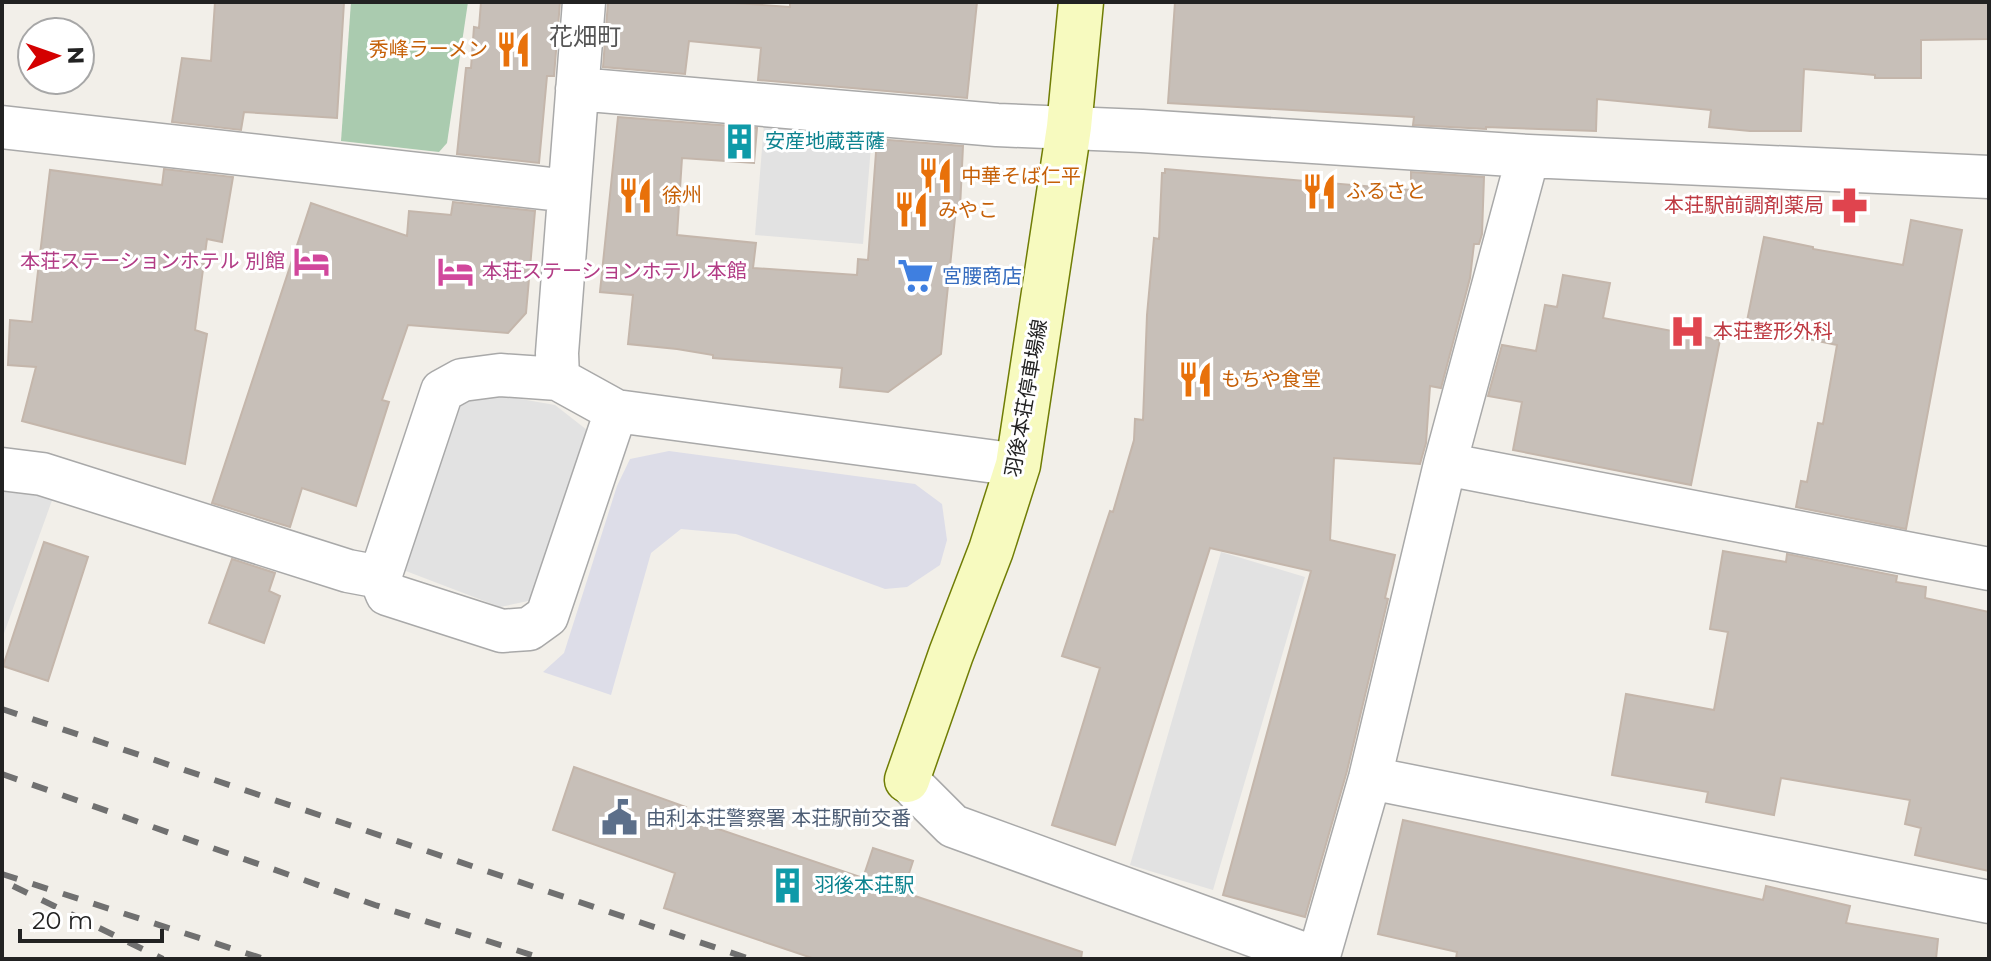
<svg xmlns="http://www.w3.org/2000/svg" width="1991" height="961" font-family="Montserrat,'Noto Sans JP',sans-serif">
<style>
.cemetery{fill:#aacbaf}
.parking{fill:#e2e2e2}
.plaza{fill:#dddde8}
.building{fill:#c7bfb8;stroke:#c4b6ab;stroke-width:2}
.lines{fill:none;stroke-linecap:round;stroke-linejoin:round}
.street-casing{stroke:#a9a9a9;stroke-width:45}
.secondary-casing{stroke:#707d05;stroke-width:47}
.street{stroke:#fff;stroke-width:42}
.secondary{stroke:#f7fabf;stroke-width:44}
.rail{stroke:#707070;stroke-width:6;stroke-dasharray:16 16;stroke-linecap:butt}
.labels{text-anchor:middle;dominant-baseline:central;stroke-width:6;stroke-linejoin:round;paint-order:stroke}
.food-label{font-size:20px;fill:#c56008;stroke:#fff;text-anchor:start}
.culture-label{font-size:20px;fill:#0d838f;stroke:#fff;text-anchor:start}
.health-label{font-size:20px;fill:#be3a42;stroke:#fff;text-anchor:end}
.hotel-label{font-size:20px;fill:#b23c85;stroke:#fff;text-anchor:end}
.shop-label{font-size:20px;fill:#366cbe;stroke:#fff;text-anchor:start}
.street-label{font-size:20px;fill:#222;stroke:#fff}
.service-label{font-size:20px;fill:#4e5e75;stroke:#fff;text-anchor:start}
.quarter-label{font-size:24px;fill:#555;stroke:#fff}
</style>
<rect width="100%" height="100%" fill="#f2efe9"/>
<!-- cemetery -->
<path class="cemetery" d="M351 2H468L447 143 439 152 341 141Z"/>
<!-- parking -->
<path class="parking" d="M764 124 872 134 863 244 755 235Z
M492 394 555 405 587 430 533 600 500 607 398 568 462 401Z
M2 460 63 470 2 639Z
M1221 552 1305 577 1213 890 1130 865Z"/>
<!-- plaza -->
<path class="plaza" d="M669 451 915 484 942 504 947 540 940 565 907 587 885 589 736 534 681 529 651 553 611 695 543 672 564 653 617 486 630 459Z"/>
<!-- building -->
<path class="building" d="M215 2H344L337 118 244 112 241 130 172 122 182 58 211 61Z
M481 2H560L554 76H547L539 163 457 154 466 68H471L474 27 479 28Z
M608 2H721L790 7V2H977L967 98 758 80 761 48 689 41 685 74 603 67Z
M1175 2H1989V39L1921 40V78H1875V75L1804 69 1801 131H1750L1709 127 1711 110 1597 99 1596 131 1486 127V129L1413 125 1414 117 1168 103Z
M618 117 757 128 754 163 682 158 677 235 756 243 753 268 857 275 858 259 868 260 877 139 963 146 960 208H956L941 354 888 392 840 387 842 368 713 358V355L677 349 628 344 633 295 600 292Z
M164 169 233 177 222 242 207 239 195 330 207 334 185 464 22 421 36 367 8 365 10 320 32 322 50 170 162 185Z
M1165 169 1411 190V172L1484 177 1482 234 1479 244H1474L1470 278 1441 388 1430 386 1426 443 1420 464 1334 458 1330 540 1395 555 1385 598 1388 599 1347 771 1305 917 1223 895 1311 571 1210 548 1115 845 1052 825 1100 668 1062 656 1110 511 1113 512 1134 440 1135 419 1143 420 1147 315 1154 238 1159 239 1162 173H1165Z
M453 202 535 211 526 313 508 333 408 325 382 400 389 402 356 506 302 488 290 527 212 503 311 203 407 236 409 211 451 215Z
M1911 220 1962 230 1906 529 1796 507 1801 481 1807 482 1818 423 1823 424 1837 345 1746 326 1764 237 1813 247V249L1903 265Z
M1563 275 1610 283 1603 318 1720 340 1691 485 1513 450 1522 402 1488 396 1502 345 1536 351 1545 305 1557 307Z
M44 542 88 557 48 681 3 666Z
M1723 551 1786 562 1787 554 1897 576 1896 582 1926 587 1925 598 1989 612V871L1915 855 1921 828 1905 824 1910 800 1781 778 1774 815 1706 802 1708 792 1612 775 1626 694 1714 710 1728 632 1710 629Z
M232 559 275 573 269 591 280 596 264 643 209 623Z
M574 767 686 807 683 817 863 878 873 848 913 861 903 892 1082 952 1081 959H815L664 908 675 873 553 830Z
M1403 820 1763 900 1766 886 1850 906 1846 923 1938 939 1936 959H1456L1457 952 1378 934Z"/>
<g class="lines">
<defs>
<path id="street" d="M577 89 997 125 1142 131 1528 156 1989 177
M2 127 569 191
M558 379 557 353 584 2
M616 411 547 616 529 629 502 631 387 594 380 577 442 391 462 380 500 375 558 379 616 411 1018 465
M1445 464 1989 569
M2 469 42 474 348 571 380 577
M1370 778 1989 902
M907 780 953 826 1318 959
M1318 959 1370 778 1445 464 1528 156"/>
<path id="secondary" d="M907 780 951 654 991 550 1018 465 1069 127 1081 2"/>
</defs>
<!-- street casing -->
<use href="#street" class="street-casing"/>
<!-- secondary casing -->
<use href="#secondary" class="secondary-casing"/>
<!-- street -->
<use href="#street" class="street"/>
<!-- secondary -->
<use href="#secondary" class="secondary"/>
<!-- rail -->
<path class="rail" d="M2 709 750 959
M2 774 375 905 544 959
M2 874 264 959
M13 886 163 959"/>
</g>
<!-- icons -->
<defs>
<symbol id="restaurant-bare" viewBox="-9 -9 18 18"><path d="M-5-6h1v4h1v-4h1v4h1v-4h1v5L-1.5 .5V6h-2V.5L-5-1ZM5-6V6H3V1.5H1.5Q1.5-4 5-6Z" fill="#e8710a" stroke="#fff" stroke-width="2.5" paint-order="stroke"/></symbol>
<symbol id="building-bare" viewBox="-9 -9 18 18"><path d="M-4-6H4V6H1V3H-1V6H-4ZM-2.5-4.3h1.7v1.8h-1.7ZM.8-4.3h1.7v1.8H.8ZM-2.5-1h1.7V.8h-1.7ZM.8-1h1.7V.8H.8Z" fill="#0f9aa8" stroke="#fff" stroke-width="2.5" paint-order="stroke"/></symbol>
<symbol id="pharmacy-bare" viewBox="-9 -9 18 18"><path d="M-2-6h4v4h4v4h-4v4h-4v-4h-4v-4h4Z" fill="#e0444e" stroke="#fff" stroke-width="2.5" paint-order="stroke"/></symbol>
<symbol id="hotel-bare" viewBox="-9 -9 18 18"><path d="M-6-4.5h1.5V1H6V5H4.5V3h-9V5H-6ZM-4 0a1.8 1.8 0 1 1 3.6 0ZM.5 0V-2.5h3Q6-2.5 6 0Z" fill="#d1479c" stroke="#fff" stroke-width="2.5" paint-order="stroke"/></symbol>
<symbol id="supermarket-bare" viewBox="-9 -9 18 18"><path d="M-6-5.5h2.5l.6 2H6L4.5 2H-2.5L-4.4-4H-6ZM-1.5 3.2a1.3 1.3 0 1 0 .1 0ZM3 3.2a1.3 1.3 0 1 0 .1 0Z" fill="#3f7fe0" stroke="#fff" stroke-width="2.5" paint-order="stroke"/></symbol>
<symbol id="hospital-bare" viewBox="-9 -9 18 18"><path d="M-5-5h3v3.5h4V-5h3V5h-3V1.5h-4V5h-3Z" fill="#e0444e" stroke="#fff" stroke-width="2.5" paint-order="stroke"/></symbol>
<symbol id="civic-bare" viewBox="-9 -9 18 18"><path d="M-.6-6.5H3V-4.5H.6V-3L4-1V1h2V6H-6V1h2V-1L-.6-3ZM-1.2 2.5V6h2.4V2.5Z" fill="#5c6f8a" stroke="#fff" stroke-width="2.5" paint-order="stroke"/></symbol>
</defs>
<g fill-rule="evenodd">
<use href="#restaurant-bare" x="488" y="24" width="51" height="51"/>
<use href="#building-bare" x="714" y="116" width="51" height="51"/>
<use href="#restaurant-bare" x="910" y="150" width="51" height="51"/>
<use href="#restaurant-bare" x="1294" y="166" width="51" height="51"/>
<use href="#restaurant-bare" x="610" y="170" width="51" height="51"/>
<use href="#pharmacy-bare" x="1824" y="180" width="51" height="51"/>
<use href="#restaurant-bare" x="886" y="184" width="51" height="51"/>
<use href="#hotel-bare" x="286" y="236" width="51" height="51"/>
<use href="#hotel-bare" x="430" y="246" width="51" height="51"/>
<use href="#supermarket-bare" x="890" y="250" width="51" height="51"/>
<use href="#hospital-bare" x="1662" y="306" width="51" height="51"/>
<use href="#restaurant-bare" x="1170" y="354" width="51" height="51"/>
<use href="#civic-bare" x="594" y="792" width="51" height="51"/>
<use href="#building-bare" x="762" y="860" width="51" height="51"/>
</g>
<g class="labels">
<!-- food labels -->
<g class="food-label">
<text x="488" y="49" text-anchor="end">秀峰ラーメン</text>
<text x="961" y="176">中華そば仁平</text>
<text x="1346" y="191">ふるさと</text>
<text x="662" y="195">徐州</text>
<text x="938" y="210">みやこ</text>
<text x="1221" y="379">もちや食堂</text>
</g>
<!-- culture labels -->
<g class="culture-label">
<text x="765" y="141">安産地蔵菩薩</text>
<text x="814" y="885">羽後本荘駅</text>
</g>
<!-- health labels -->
<g class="health-label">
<text x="1824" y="205">本荘駅前調剤薬局</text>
<text x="1713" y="331" text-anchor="start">本荘整形外科</text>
</g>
<!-- hotel labels -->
<g class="hotel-label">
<text x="285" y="261">本荘ステーションホテル 別館</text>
<text x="482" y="271" text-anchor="start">本荘ステーションホテル 本館</text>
</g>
<!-- shop labels -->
<g class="shop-label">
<text x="942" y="276">宮腰商店</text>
</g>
<!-- street labels -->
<g class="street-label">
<text transform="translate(1026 398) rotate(-80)">羽後本荘停車場線</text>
</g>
<!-- service labels -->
<g class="service-label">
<text x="646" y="818">由利本荘警察署 本荘駅前交番</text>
</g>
<!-- quarter labels -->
<g class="quarter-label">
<text x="585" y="36">花畑町</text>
</g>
</g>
<!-- border -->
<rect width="1991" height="961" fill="none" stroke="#222222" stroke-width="8"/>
<!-- north arrow -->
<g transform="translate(56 56) rotate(88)"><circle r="38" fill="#ffffff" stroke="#a7a7a7" stroke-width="2"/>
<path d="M0-6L14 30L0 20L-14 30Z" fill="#d40000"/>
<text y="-12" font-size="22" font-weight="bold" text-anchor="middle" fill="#222222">N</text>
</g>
<!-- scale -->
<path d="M20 929v12h142v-12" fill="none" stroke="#222222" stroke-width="4"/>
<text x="32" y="929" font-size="24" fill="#222222" stroke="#ffffff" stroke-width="6" paint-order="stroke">20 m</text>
</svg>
